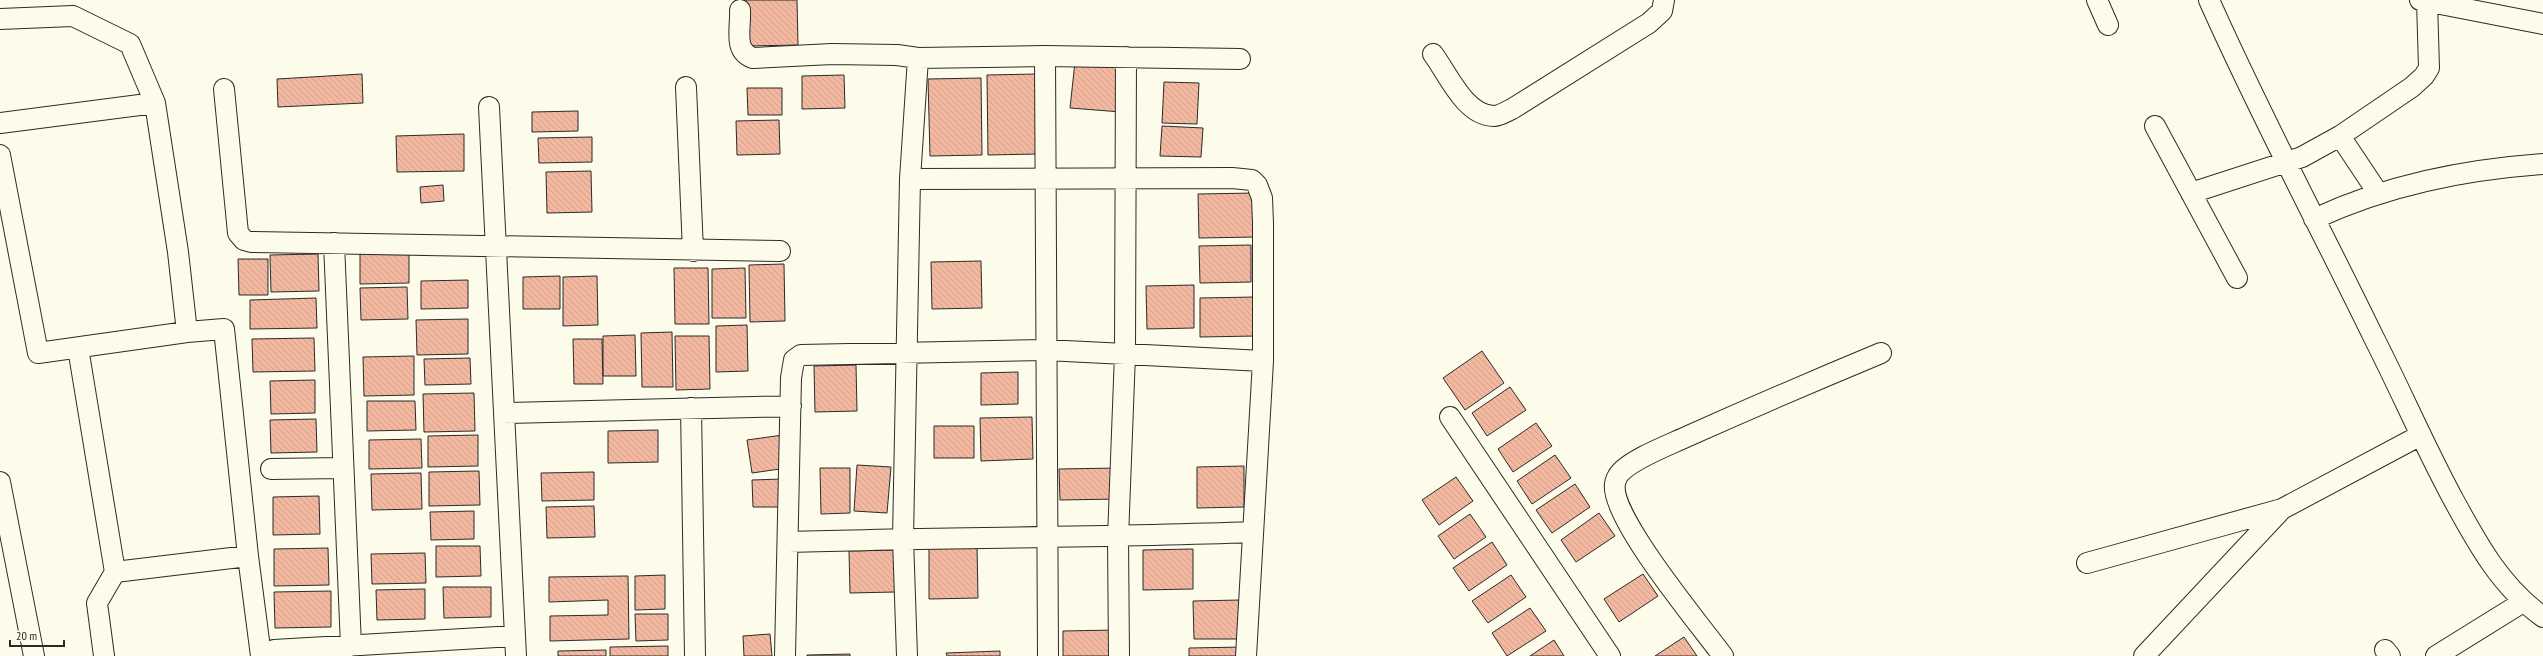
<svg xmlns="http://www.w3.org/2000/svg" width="2543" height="656" font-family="'PT Sans Narrow',sans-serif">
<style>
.building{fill:url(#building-back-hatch);stroke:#2b2b2b}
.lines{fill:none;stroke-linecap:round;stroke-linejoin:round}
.minor-casing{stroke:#2b2b2b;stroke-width:22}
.minor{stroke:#fdfbea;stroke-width:20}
</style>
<defs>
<pattern id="building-back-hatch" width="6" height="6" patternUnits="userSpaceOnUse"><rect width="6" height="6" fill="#f2b8a0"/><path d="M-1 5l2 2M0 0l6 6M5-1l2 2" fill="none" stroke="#d09e8a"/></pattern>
</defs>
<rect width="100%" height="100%" fill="#fdfbea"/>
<!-- building -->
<path class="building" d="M746 0H797L798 45 747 46Z
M1075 62 1126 66 1121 112 1070 108Z
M362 74 363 103 278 107 277 79Z
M1037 74 1038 154 988 155 987 75Z
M844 75 845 108 802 109V76Z
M981 78 982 155 930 156 928 79Z
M1164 82 1199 83 1197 124 1162 123Z
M747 88H782V115H748Z
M578 111V131L532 132V112Z
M779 120 780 154 737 155 736 121Z
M1162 126 1203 128 1201 157 1160 156Z
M464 134V171L397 172 396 136Z
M592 137V162L539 163 538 138Z
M591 171 592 212 547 213 546 172Z
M443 185 444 201 421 203 420 187Z
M1255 193 1256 237 1199 238 1198 194Z
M1251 245V282L1200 283 1199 246Z
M409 251V283L360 284V252Z
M318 254 319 291 271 292 270 255Z
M238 259H268V295H239Z
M981 261 982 308 932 309 931 262Z
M784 264 785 321 750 322 749 265Z
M674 268H708L709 324H675Z
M745 268 746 318H712V269Z
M560 276V309H523V277Z
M597 276 598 325 563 326V277Z
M468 280V308L421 309V281Z
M1194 285V328L1147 329 1146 286Z
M407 287 408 319 361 320 360 288Z
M1255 297 1256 336 1200 337V298Z
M316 298 317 328 250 329V300Z
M468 319V354L417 355 416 320Z
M747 325 748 371 716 372V326Z
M672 332 673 387H642L641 333Z
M635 335 636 376H603V336Z
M675 336H709L710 389 676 390Z
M314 338 315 371 253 372 252 339Z
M573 339H602L603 384H574Z
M1482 351 1504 383 1465 410 1443 378Z
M414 356V395L364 396 363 357Z
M470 358 471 384 425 385 424 359Z
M856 365 857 411 815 412 814 366Z
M1018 372V404L981 405V373Z
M315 380V413L271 414 270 381Z
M1510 387 1526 410 1487 436 1472 413Z
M474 393 475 431 424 432 423 394Z
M367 401H415L416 430 367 431Z
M1032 417 1033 459 981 461 980 418Z
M316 419 317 452 271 453 270 420Z
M1536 423 1552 446 1513 472 1498 449Z
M934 426H974V458H934Z
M658 430V462L608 463V431Z
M478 435V466L428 467V436Z
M783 435 787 468 752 473 747 440Z
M421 439 422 468 369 469V440Z
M1555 455 1571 478 1532 504 1517 481Z
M857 465 891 467 887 513 854 511Z
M1244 466V507L1197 508V467Z
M820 468H850V513L821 514Z
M1117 468 1118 499 1060 500 1059 469Z
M479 471 480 505 429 506V472Z
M594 472V500L542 501 541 473Z
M421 473 422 509 372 510 371 474Z
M1456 477 1473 501 1439 525 1422 500Z
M783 479 784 507H753L752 480Z
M1575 484 1590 507 1552 533 1536 510Z
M319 496 320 534 273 535V497Z
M594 506 595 537 547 538 546 507Z
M474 511V539L431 540 430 512Z
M1599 513 1615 536 1576 562 1561 540Z
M1470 514 1486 537 1454 559 1438 536Z
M1492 542 1507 565 1469 591 1453 568Z
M436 546H480L481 576 436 577Z
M929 546H977L978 598 929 599Z
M328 548 329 585 274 586V549Z
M1193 549V589L1143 590V550Z
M894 550 895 592 850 593 849 551Z
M425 553 426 583 372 584 371 554Z
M1643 574 1658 596 1619 622 1604 599Z
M665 575V609L635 610V576Z
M1511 575 1526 597 1488 623 1472 601Z
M628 576 629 639 550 641V616L608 615V600L549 602V577Z
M443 587H491V617L444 618Z
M425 589V619L377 620 376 590Z
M331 591V627L275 628 274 592Z
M1240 600 1241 639H1194L1193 601Z
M1530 608 1546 631 1507 656 1492 633Z
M635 614H668V640L636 641Z
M1115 630V656H1063V631Z
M770 634 772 656H744L743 636Z
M1684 637 1697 656H1655Z
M1554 640 1564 656H1530Z
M668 646V656H610V647Z
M1244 647V656H1189V648Z
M606 650V656H558V651Z
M1000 651V656H947L946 653Z
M850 654V656H807V655Z"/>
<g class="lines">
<defs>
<path id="minor" d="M2097 0 2108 25
M2209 0C2260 115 2319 225 2374 338 2401 391 2424 445 2452 497 2477 543 2500 586 2543 617
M2420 0 2543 24
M740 10C741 29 733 51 753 58L832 54 897 55 918 58 1045 56 1240 59
M0 19 73 16 130 44 155 103 178 252 187 332 38 353 0 155
M1433 54C1448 74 1465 116 1494 116 1500 116 1507 111 1512 109L1649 23 1662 11 1664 0
M1045 57 1048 656
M686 87 693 251
M224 89 238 233 244 240 251 242 780 251
M489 107 516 656
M0 123 155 103
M2155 126 2237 278
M2340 136 2378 193
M910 179 1232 178 1252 180 1257 185 1262 198 1263 223V361L1246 656
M2191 193 2302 157 2340 136 2412 87 2424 76 2429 68 2427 1
M2314 219C2387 185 2463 170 2543 164
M334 243 351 646
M187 332 224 329 248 556
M78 348 115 572 97 603 104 656
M691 408 695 656
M504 413 791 406
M1450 417 1610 656
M271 469 342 468
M0 482 34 656
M788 542C943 537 1097 538 1252 532
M2087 563 2282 509
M115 572 248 556 261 656
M274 650 515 636
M2385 650 2390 656
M785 656 791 378 794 360 801 355 1046 350 1263 361
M907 656 903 538 910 179 918 58
M1119 656 1118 538 1125 354 1126 57
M1723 656C1701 626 1609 516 1615 484 1615 481 1618 475 1620 473 1632 459 1669 445 1686 437 1751 408 1816 380 1881 353
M2144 656 2282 509 2421 435
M2436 656 2523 602"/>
</defs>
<!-- minor casing -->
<use href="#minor" class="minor-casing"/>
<!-- minor -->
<use href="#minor" class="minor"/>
</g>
<!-- scale -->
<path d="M10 640v6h54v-6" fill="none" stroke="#2b2b2b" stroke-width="2"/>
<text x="16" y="640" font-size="12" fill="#2b2b2b" stroke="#fdfbea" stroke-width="3" paint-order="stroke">20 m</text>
</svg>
